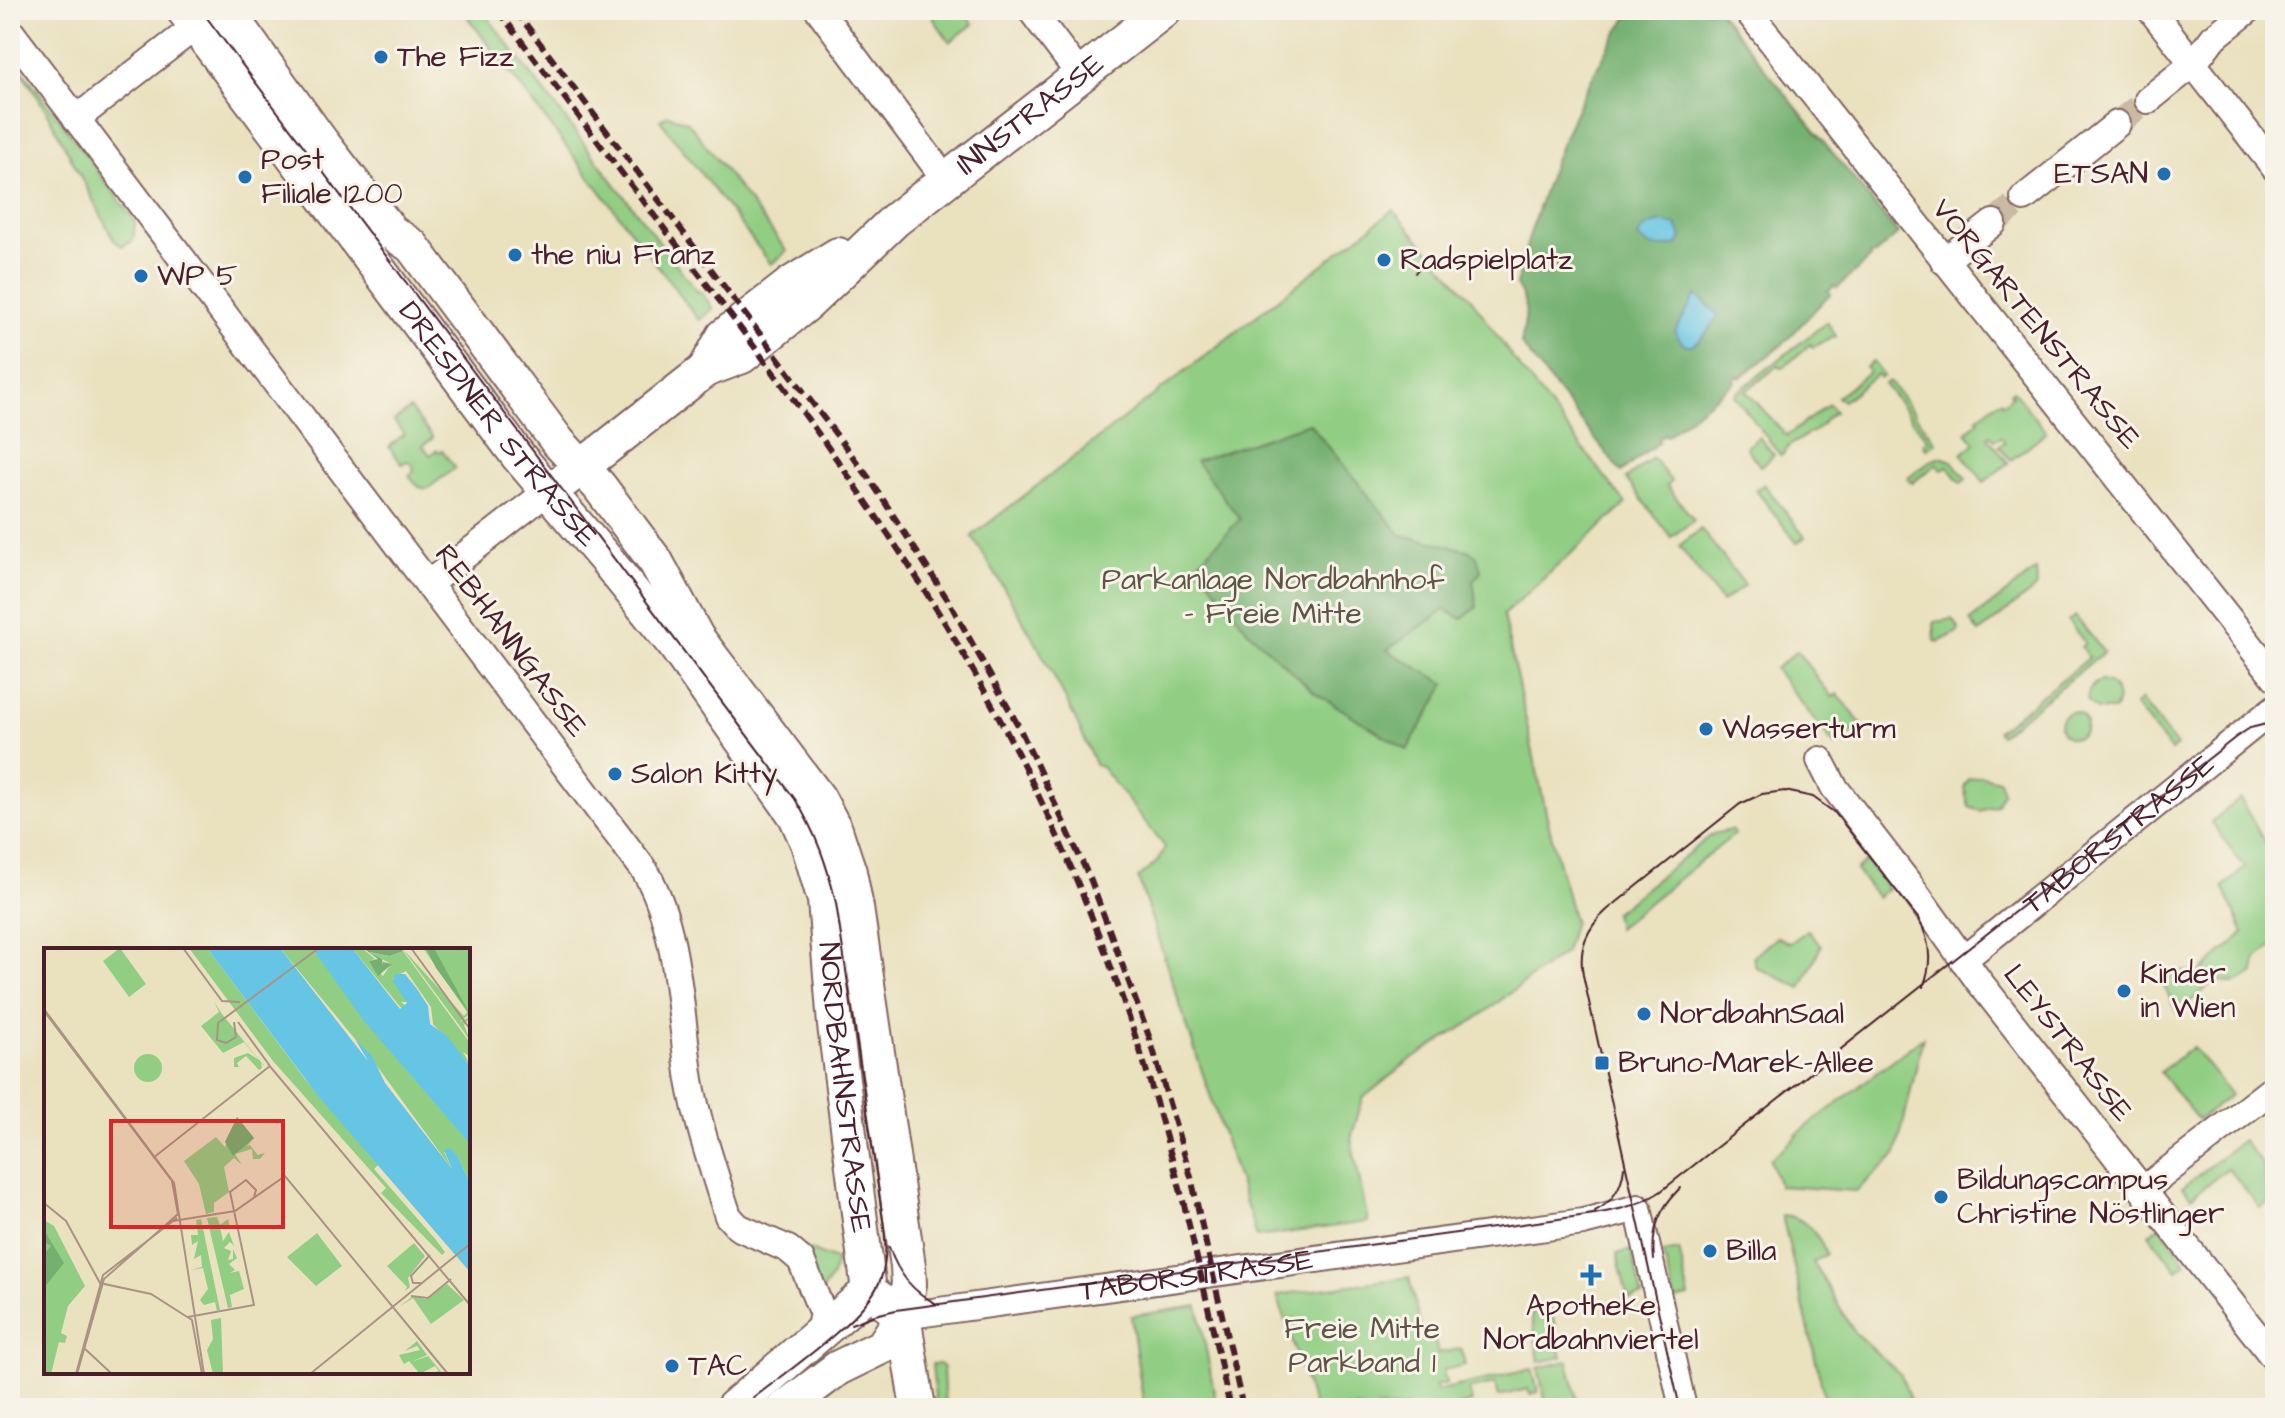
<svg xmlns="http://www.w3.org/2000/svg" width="2285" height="1418" font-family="'Architects Daughter',sans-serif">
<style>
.green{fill:#91ce83;stroke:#6e7657;stroke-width:2}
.forest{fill:#74b171;stroke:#5f684e;stroke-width:2;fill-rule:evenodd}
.water{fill:#66c5e4;stroke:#587288;stroke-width:2}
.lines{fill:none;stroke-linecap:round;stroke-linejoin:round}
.minor-tunnel{stroke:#cabaa1;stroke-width:26;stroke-dasharray:26 13;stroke-linecap:butt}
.minor-casing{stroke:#82635f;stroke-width:30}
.major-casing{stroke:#82635f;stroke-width:38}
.minor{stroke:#fff;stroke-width:26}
.major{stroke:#fff;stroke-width:34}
.tram{stroke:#4a1f2b;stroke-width:2}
.rail{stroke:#4a1f2b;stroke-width:6;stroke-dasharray:12 6;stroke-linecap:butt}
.poi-dot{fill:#1f6fb2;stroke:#f7f3e8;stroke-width:3}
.labels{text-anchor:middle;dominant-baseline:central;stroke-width:6;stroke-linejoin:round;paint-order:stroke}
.poi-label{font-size:30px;fill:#4a1f2b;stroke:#f7f3e8;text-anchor:start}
.street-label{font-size:30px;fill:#4a1f2b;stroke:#f7f3e8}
.park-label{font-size:30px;fill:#5f5445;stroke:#f7f3e8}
.inset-river{fill:none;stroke:#66c5e4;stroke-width:4}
.inset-road{fill:none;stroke:#aa9384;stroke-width:2}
.view{fill:#d62828;fill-opacity:0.15;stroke:#d62828;stroke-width:4}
.inset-edge{fill:none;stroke:#4a1f2b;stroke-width:4}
</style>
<rect width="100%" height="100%" fill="#f7f3e8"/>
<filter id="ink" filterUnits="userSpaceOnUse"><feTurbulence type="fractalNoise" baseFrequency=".0125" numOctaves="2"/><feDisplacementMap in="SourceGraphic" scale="16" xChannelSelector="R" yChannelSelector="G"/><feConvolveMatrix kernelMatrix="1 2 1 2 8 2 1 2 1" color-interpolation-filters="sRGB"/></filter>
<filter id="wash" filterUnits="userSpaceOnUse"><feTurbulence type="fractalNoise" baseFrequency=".006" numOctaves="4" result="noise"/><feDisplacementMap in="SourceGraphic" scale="32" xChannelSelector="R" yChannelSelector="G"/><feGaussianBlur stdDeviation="1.8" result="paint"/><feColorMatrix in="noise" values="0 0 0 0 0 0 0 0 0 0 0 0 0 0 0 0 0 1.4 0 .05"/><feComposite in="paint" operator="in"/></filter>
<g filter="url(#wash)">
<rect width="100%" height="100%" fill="#eae1bf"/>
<!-- green -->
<path class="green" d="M462 10H482L696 290 702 293 713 309 699 320Z
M944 10H962L973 24 950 42 933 18Z
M10 53 135 221 133 241 122 246 114 240 46 110Z
M668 115 688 122 787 251 771 264 660 120Z
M1393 210 1471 298 1514 360 1626 504 1503 615 1549 826 1574 921 1565 952 1473 1021 1409 1061 1363 1098 1351 1139 1368 1222 1257 1237 1138 878 1157 862 1165 847 1102 768 1095 764C1062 683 1018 610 972 536Z
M1827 322 1836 336 1813 347 1810 344 1783 368 1779 365 1746 391 1787 436 1829 404 1835 412C1826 416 1824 423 1818 428 1812 433 1793 442 1788 447 1785 450 1784 454 1781 456L1734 395Z
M1873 362 1884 376 1881 378 1877 374 1843 401 1837 397 1869 372 1866 367Z
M1889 381 1936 442 1927 449 1923 445 1928 440 1884 384Z
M2013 390 2046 432 2011 460 1999 446 2005 442 2001 437 1995 440 1991 435 1988 437 2008 463 1984 482 1962 454 1975 443 1966 432 1979 421 1977 418 2001 400 2004 403 2012 396 2010 393Z
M410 409 433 438 423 446 430 455 437 450 439 452 442 450 455 468 427 489 419 487 409 476 414 471 412 463 406 461 402 464 389 447 404 434 394 421Z
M1759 437 1774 455 1760 466 1746 447Z
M1941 457 1952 461 1966 479 1961 483 1948 466 1942 470 1937 464 1912 483 1908 478 1930 461Z
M1653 458 1671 481 1667 486 1694 520 1671 537 1626 479Z
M1764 484 1805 537 1797 543 1756 490Z
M1701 529 1745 585 1722 602 1679 546Z
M2036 570 2037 587 1979 633 1970 621Z
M2075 616 2104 652 2000 735 1997 731 2089 658 2081 647 2085 643 2068 621Z
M1953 619 1959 628 1958 632 1939 642 1935 641 1934 622Z
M1797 651 1832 697 1838 694 1862 725 1835 746 1775 669Z
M2101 681C2115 682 2122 698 2114 710H2097L2088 702C2086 693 2091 684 2101 681Z
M2141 700 2177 746 2171 751 2135 705Z
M2060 725a13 13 0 1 1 26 0a13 13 0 1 1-26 0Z
M1982 776 1999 780 2003 792 1996 806 1980 811 1969 807 1964 787 1969 779Z
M2240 799 2275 859V944L2256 959 2254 973C2241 983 2230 986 2216 980L2177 1013 2164 986 2174 971 2199 973 2244 933 2223 887 2245 868 2211 822Z
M1731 830 1735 834 1617 928 1614 913 1713 834Z
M1866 861 1888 888 1877 897 1856 870Z
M1808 930 1821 946 1801 988 1756 967 1753 957 1777 937 1790 943Z
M1923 1037 1896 1155 1856 1191 1779 1186 1770 1159 1798 1136 1796 1135Z
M2193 1047 2231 1095 2198 1120 2160 1072Z
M2243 1140 2262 1164 2270 1201 2260 1208 2228 1168 2191 1197 2183 1187Z
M1782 1215C1804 1216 1819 1234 1826 1254L1813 1262 1854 1332 1901 1375 1913 1408H1827Z
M2160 1225 2186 1263 2177 1270 2149 1234Z
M803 1247 837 1261 832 1276 820 1294Z
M1631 1250 1642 1296 1628 1299 1617 1254Z
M1679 1250 1689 1297 1675 1300 1663 1253Z
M1409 1277 1421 1330 1432 1329 1438 1353 1461 1349 1465 1365 1443 1370 1446 1383 1435 1386 1436 1391 1532 1369 1538 1392 1530 1394 1528 1389 1499 1396 1495 1384 1469 1389 1472 1402 1451 1408H1314L1277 1295Z
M1198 1306 1217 1408H1144L1131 1316Z
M1551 1309 1562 1357 1539 1362 1531 1313Z
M1568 1361 1579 1408H1547L1538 1368Z
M940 1364 943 1368 945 1408H936L932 1364Z"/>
<!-- forest -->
<path class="forest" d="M1632 10H1718L1898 234 1875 254 1870 255 1871 258 1837 288 1834 286 1828 291 1830 294 1783 344 1740 378 1738 376 1734 379 1735 382 1666 436 1664 434 1658 439 1659 442 1621 472 1521 344C1525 319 1531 307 1516 285 1540 189 1576 93 1632 10ZM1696 295 1717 313 1700 340 1688 309Z
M1309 423 1401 535 1467 550 1477 556 1481 571 1473 581 1477 607 1462 619 1445 610 1387 650 1446 684 1407 750 1314 692 1248 631 1197 564 1240 519 1196 461Z"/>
<!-- water -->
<path class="water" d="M1662 222 1677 225 1682 238 1679 243C1665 249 1648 250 1638 237 1643 227 1651 224 1662 222Z
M1696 295 1717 313 1718 317C1706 333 1689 363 1675 331Z"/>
</g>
<g filter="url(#ink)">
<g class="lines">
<!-- minor-tunnel -->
<path class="minor-tunnel" d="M2117 124 2148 100
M1993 223 2024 198"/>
<defs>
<g id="minor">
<path d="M819 10 946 180"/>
<path d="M1031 10 1080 75"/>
<path d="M1747 10 2275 677"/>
<path d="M2151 10 2275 168"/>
<path d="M10 31 645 871C679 927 680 1015 690 1080 697 1122 715 1175 728 1216L738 1227 788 1249 801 1260 823 1314 818 1336"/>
<path d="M2148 100 2194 63 2213 38 2248 10"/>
<path d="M76 119 209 16"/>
<path d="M2024 198 2117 124"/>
<path d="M1944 261 1993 223"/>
<path d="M428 584 548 491"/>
<path d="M1820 760 1834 787 1912 888 1978 980 2275 1359"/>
<path id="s1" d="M1963 960 2275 708"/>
<path d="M2143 1190 2275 1087"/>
<path id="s2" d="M903 1316 1583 1222 1638 1208 1683 1408"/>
</g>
<g id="major">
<path id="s3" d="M184 10 519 457 609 563 674 644 796 816 808 843 825 900 835 1025 869 1291 903 1316"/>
<path d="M226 10 322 143 391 232 412 246 558 442 599 486 656 562 697 638 818 798 835 830 849 872 856 908 908 1266 909 1284 903 1316 918 1408"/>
<path d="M705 370 724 336 791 284 838 255"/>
<path id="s4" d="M565 480 705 370 742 356 808 303 895 220 1164 10"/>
<path d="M733 1408 869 1291"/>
<path d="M785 1408 838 1368 883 1346 903 1316"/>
</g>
</defs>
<!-- minor casing -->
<use href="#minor" class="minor-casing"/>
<!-- major casing -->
<use href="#major" class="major-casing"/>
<!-- minor -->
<use href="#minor" class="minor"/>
<!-- major -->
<use href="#major" class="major"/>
<!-- tram -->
<path class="tram" d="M201 10 795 799C816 833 827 864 836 903L884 1227C886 1246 887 1265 879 1283 862 1322 777 1378 741 1408
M1415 273 1422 264
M1595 1211C1613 1202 1622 1187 1624 1167
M889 1247C898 1274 913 1293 939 1305
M1654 1260C1651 1230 1659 1209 1680 1188
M851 1324 875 1315 896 1310 1580 1216C1609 1212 1635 1208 1660 1192L2236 737 2250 728 2275 722
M1680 1408 1583 975C1578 948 1587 928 1607 910L1740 804 1762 794 1785 791 1813 797 1835 813 1918 918C1931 941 1933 963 1923 987"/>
<!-- rail -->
<path class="rail" d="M498 10C572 108 647 206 722 304 836 454 945 605 1028 774 1085 890 1131 1011 1165 1134 1191 1224 1210 1316 1230 1408
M515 10 869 478 948 600 1019 727 1091 881 1150 1039 1191 1177 1243 1408"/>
</g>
</g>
<!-- markers -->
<g class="poi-dot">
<circle cx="381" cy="57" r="8"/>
<circle cx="2164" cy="174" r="8"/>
<circle cx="245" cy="177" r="8"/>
<circle cx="515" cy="255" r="8"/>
<circle cx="1384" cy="260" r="8"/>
<circle cx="141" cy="276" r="8"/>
<circle cx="1706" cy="729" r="8"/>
<circle cx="615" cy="774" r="8"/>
<circle cx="2124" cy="991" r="8"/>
<circle cx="1644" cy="1014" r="8"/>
<rect x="1594" y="1055" width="16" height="16" rx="4"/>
<circle cx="1941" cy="1197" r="8"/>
<circle cx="1710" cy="1251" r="8"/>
<path d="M1587 1263h8v8h8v8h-8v8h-8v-8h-8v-8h8z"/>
<circle cx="672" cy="1366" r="8"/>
</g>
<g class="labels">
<!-- poi labels -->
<g class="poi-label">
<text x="397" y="57">The Fizz</text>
<text x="261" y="160">Post<tspan x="261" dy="34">Filiale 1200</tspan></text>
<text x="2148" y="174" text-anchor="end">ETSAN</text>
<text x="531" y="255">the niu Franz</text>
<text x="1400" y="260">Radspielplatz</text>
<text x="157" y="276">WP 5</text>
<text x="1722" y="729">Wasserturm</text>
<text x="631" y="774">Salon Kitty</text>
<text x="2140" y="974">Kinder<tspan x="2140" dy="34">in Wien</tspan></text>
<text x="1660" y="1014">NordbahnSaal</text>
<text x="1618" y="1063">Bruno-Marek-Allee</text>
<text x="1957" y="1180">Bildungscampus<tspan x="1957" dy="34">Christine Nöstlinger</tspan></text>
<text x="1726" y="1251">Billa</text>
<text x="1591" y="1306" text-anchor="middle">Apotheke<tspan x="1591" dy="34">Nordbahnviertel</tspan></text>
<text x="688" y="1366">TAC</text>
</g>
<!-- street labels -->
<g class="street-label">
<text stroke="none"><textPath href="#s4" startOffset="594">INNSTRASSE</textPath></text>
<text transform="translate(2036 324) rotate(51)">VORGARTENSTRASSE</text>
<text stroke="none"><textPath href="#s3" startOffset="520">DRESDNER STRASSE</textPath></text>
<text transform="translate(511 641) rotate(53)">REBHANNGASSE</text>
<text stroke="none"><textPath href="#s1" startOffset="200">TABORSTRASSE</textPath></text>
<text transform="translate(2068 1043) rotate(52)">LEYSTRASSE</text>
<text stroke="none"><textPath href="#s3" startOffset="1290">NORDBAHNSTRASSE</textPath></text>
<text stroke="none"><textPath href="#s2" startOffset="296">TABORSTRASSE</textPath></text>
</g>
<!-- park labels -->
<g class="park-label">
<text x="1273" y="580">Parkanlage Nordbahnhof<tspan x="1273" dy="34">- Freie Mitte</tspan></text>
<text x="1362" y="1329">Freie Mitte<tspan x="1362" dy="34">Parkband 1</tspan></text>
</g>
</g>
<!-- overview -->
<g transform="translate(44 948)">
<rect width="426" height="426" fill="#eae1bf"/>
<path d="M76 0 102 36 85 49 59 13ZM145 0H163L261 131 334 217 330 221 392 292 401 304 398 307 337 245 342 240 229 113ZM236 0H268L343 99 411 178 426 184V235L414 209 400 204 408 221 330 114ZM308 0H318L331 11 325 13 339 28 347 16 325 4 346 8 359 3 426 95V109L419 104 426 117 389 76 387 59 362 23 349 30 363 54H357L363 59 358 61ZM358 0 420 68 423 64 379 0H426V66L415 74 426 69 420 77 426 92ZM170 54 178 66 221 119 217 115 218 120 215 122 202 108 193 115 195 119H190V110L204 105 215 112 200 94 179 105 157 78 175 64ZM90 120a14 14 0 1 1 28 0a14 14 0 1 1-28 0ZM193 169 210 190 203 198 206 197 213 206V207L221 205 216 211H209L208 201 191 206 198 217 190 210 180 219 185 244 170 255V264L162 266 155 236 140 213 172 189 181 199ZM173 269 176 277 184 271 186 281 176 279 179 293 185 284 190 298 186 294 180 300 187 303 184 312 189 311V301L193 310 185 316 191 322 186 325 195 323 200 341 186 347 188 359 184 360 163 270ZM157 271 176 362 173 363 171 354 160 357 156 352 164 341 159 320 147 322 158 319 157 307 150 311 154 293 148 297 147 287H154L152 272ZM0 272 10 278 41 338 24 358 17 385 23 388 21 395 15 394 7 426H0ZM273 285 298 318 272 338 243 309ZM370 295 381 308 364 330 366 339 361 343 363 339 343 318ZM403 336 420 352 387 376 369 350 355 359 369 348 381 351ZM177 370 179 426H169L163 402 169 391 167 372ZM373 393 383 407 367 414 384 408 399 426H383L395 423 391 418 376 426 365 413 360 416 355 407 376 402 373 398 361 403Z" fill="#91ce83"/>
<path d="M319 0H357L359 3 346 8 325 4 338 11 339 18V14L348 16 334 28 325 13 334 11ZM382 0H390L426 66 392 20ZM193 169 210 190 189 208 181 194ZM0 282 20 315 0 340V306L7 298 0 294Z" fill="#74b171"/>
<path d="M163 0H236L324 113 311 91 328 108 341 135 408 221 400 202 406 200 414 209 426 235V324L275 149ZM268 0H308L356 61 363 55 349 33 351 26H361L373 41 384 58 386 76 403 88 426 118V196L320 73Z" fill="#66c5e4"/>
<path class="inset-river" d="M292 0 302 18 426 147"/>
<path class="inset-road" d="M139 0 178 53 196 54M367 0 426 81M0 61 130 235 160 426M0 63 128 233 134 266 60 331 33 426M190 74 192 89 182 95 173 92 174 75 275 0M194 74 226 118M224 116 426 357M109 210 226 118M0 255 22 273 56 335 107 346 148 372 158 426M129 273 191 263 241 228 404 426M378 335H369L367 328 386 307M367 348 384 350 407 331M144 369 210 357 186 244 202 232 212 242 210 249M40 400 68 426M32 426 59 327 133 270M266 426 426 296"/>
<path class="view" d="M67 173H239V279H67Z"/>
<rect width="426" height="426" class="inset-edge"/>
</g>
<!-- margin -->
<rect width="2285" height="1418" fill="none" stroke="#f7f3e8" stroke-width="40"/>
</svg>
